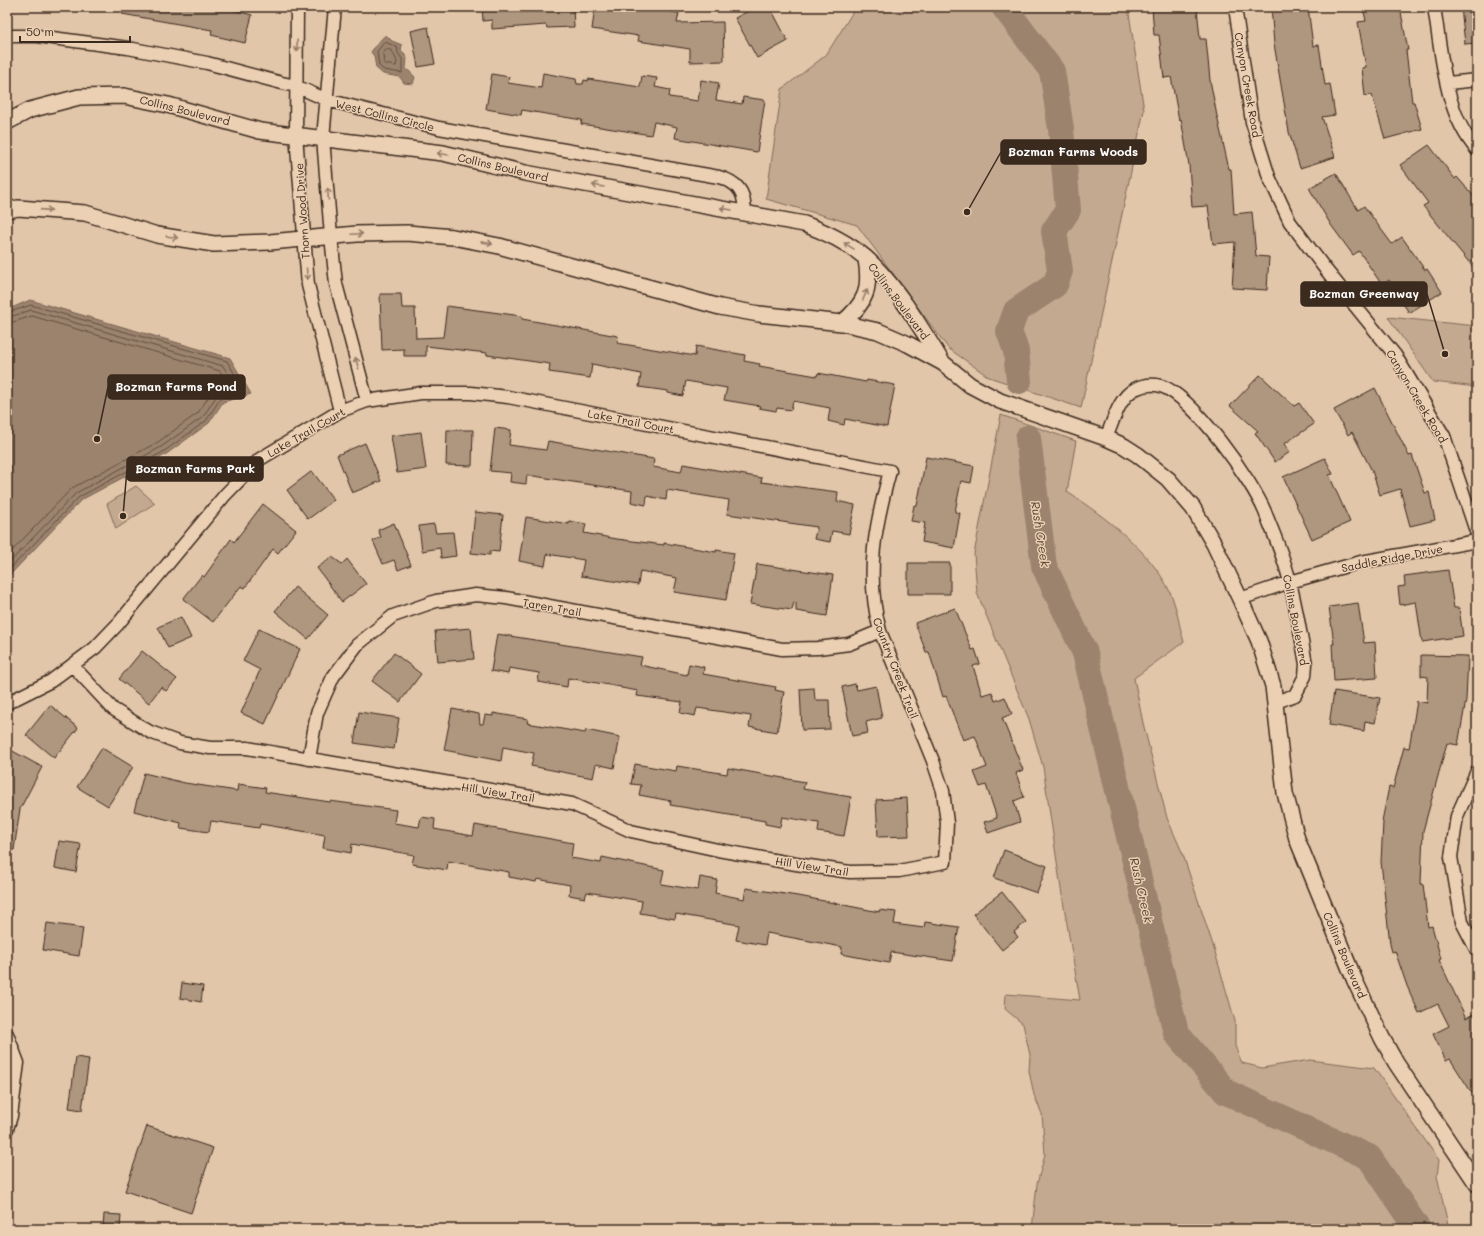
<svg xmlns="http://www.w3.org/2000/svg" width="1484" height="1236" font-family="Mali,sans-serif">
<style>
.green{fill:#c3a990;stroke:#7f6a57}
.water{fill:#9b836e;stroke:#755f4e}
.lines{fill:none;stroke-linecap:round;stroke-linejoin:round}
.shore{stroke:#614e3e;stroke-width:1}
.river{stroke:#9b836e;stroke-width:26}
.building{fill:#ae967f;stroke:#3b2a1e}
.minor-casing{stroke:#3b2a1e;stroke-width:15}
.tertiary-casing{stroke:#3b2a1e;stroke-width:18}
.minor{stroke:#ecd0b3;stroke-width:12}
.tertiary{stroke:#ecd0b3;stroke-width:15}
.oneway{stroke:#947d68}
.labels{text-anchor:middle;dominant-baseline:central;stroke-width:3;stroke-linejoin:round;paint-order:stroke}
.street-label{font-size:11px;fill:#3b2a1e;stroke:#ecd0b3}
.water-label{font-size:12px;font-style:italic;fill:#534032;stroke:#ecd0b3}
.leader{fill:none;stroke:#3b2a1e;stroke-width:1.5}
.callout-dot{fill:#3b2a1e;stroke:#ecd0b3;stroke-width:1.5}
.callout{fill:#3b2a1e;stroke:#3b2a1e;stroke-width:1.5}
.callout-label{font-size:12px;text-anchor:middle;font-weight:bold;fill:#fff}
</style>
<rect width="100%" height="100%" fill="#e2c6aa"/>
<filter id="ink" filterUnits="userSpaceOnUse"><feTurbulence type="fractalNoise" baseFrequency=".025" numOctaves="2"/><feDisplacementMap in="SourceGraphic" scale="8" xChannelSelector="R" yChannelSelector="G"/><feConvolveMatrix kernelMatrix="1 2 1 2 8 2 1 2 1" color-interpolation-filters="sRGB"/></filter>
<g filter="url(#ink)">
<!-- green -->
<path class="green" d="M856 7H1128L1144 110 1081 408 989 377 948 348 857 225 766 199 782 89 826 55Z
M1388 317 1477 326V387L1433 382Z
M1001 415 1076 441 1067 492C1104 516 1151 551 1170 592 1177 607 1179 626 1184 642L1134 678 1143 723 1167 818 1182 852 1212 942 1235 1021V1046L1242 1063 1262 1068 1310 1060 1374 1068 1439 1160 1437 1176 1449 1229H1032L1037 1184 1045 1154 1042 1114 1034 1095 1029 1071 1030 1055 1023 1024 1005 1009 1006 994 1080 1000 1061 889 1043 767 1029 719 977 593 974 554Z
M136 486 155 503 116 529 107 504Z"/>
<!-- water -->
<path class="water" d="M386 35 392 41 402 45 401 50 407 58 406 68 415 77 413 84 404 83 400 77 383 74 376 68 374 56 371 52C374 48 381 38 386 35Z
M30 300 230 358 251 394 223 402 209 423 165 455 81 500 7 578V310Z"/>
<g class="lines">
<!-- shore -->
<path class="shore" d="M385 42 397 47 398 53 402 59V73L384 70 379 66 377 52Z
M387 49 392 51 397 61 396 66 384 64 383 54Z
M7 313 31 305 227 361 244 390 220 399 206 421 163 452 79 497 7 572
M7 318 31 310 223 366 236 387 217 395 203 417 161 447 76 493 7 565
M7 324 32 316 220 371 227 383 213 390 198 413 158 442 72 488 7 556"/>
<!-- river -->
<path class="river" d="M1004 7 1052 71 1061 129 1068 210 1054 231 1060 271 1055 285 1016 311 1009 331 1016 351 1019 381
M1028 438 1044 566 1085 653 1176 1033 1226 1092 1369 1157 1418 1229"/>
</g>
<!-- building -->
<path class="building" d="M123 7H234L233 10 252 15 245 43 211 35 212 30 122 14Z
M482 7H573L574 27 547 28 546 25 492 29V20L483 21Z
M595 7H617L644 11V7H672L671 12 679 13 677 23 723 22 724 61 690 62V49L638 41 639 36 592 29Z
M756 7H770L788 41 757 58 735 18Z
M1152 7H1197L1200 39H1206L1210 80 1217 116 1229 169H1231L1234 214 1252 212 1256 256 1269 257 1267 290 1232 288 1235 242 1213 244 1208 206 1192 207 1189 165 1181 119 1179 120 1171 77 1164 78 1159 35H1154Z
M1271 7H1308L1313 46 1319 45 1325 85 1330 84 1335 115 1322 117 1335 157 1300 168 1289 132 1274 44Z
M1363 7H1400L1408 50H1406L1412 102H1414L1422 129 1385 139 1372 95 1365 96 1362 68 1366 67 1358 22 1366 21Z
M1461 7H1477V43L1465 44Z
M428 27 435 64 418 67 411 31Z
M543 73 576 79 577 84H583L584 80 588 81V79L640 87 642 76 657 78 655 87 670 90 669 97 698 101 701 80 719 83 716 100 742 104 743 97 765 100 757 152 675 138 677 127 654 122 651 135 581 124 582 120 522 110 521 115 486 109 492 74 509 77 508 83 541 88Z
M1429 145 1455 179 1457 177 1477 200V272L1423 206 1428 203 1400 165Z
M1336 173 1358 210 1364 206 1392 244 1402 237 1425 270 1427 269 1442 292 1409 313 1389 280 1382 285 1359 251 1353 255 1331 225 1309 188Z
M380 294H401L402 308H415L416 338 443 337 447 306 522 316V319L618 336 617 343 695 356 696 346 745 355 744 361 760 364 759 366 817 376 818 373 866 382 867 380 895 385 887 427 845 419 844 425 828 421 830 408 793 401 791 410 777 408 776 411 759 408 760 406 724 400 727 388 686 381 683 396 668 393V391L639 387 641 374 592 364 590 378 549 372 550 364 487 355V353L426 346V356H404V349L382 350Z
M1260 375 1294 406 1299 403 1314 424 1284 444 1290 452 1275 462 1255 433 1258 431 1230 406Z
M1375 388 1409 456 1412 455 1425 493 1429 492 1435 520 1410 526 1400 489 1380 495 1372 471 1352 432 1348 435 1334 410Z
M495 428 511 430 509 445 546 450 548 441 654 459 653 467 681 472 683 464 762 478 761 482 838 492 837 501 855 505 849 534 832 531 830 542 814 539 817 527 727 514 729 500 667 490 666 500 647 496 646 505 631 502 632 491 527 475 526 484 510 482 511 473 490 471Z
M447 430H473L472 466 446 465Z
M421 432 426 469 397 473 391 436Z
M365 443 381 481 352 493 337 455Z
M926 457 974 466 971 483 961 481 955 512 960 513 954 548 922 542 925 523 911 521 914 505 917 506Z
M1325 458 1333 474 1329 475 1350 522 1312 539 1283 477Z
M312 471 334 500 308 519 287 490Z
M263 504 296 530 278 553 273 549 245 588 241 586 213 622 183 599 202 575 204 577 231 539 234 542Z
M475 512 503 515 499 552 490 551V555L471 553Z
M526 517 569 524V521L586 524 584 533 617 539 664 545V543L716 552V550L734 553 726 600 674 592 677 578 640 571 638 585 581 576 584 560 547 554 545 566 519 561Z
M394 523 411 565 398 570 394 560 383 564 373 541 381 537 378 530Z
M434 524 436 533 453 532 456 556 441 558 440 548 422 551 419 526Z
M332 557 342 564 347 559 366 584 342 602 317 568Z
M908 563H950V594H908Z
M757 564 833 575 827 616 796 611V603L794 602 792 610 750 604Z
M1448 570 1454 608H1459L1463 636 1422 642 1416 602 1400 605 1398 587 1405 586 1404 576Z
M295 587 328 615 308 639 275 611Z
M1358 603 1364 643 1375 642 1377 678 1334 681 1332 644H1334L1329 607Z
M955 608 972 650 975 649 980 664 973 666 982 695 992 692 995 701 1005 697 1012 714 1002 718 1023 770 1016 773 1024 797 1014 801 1020 822 988 833 984 822 997 818 986 785 980 787 974 772 987 767 975 736 963 740 946 696 943 697 929 652H926L915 623Z
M181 617 191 638 168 648 158 627Z
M471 628 474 659 438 662 435 631Z
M259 629 300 649 265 724 241 713 260 670 243 661Z
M497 634 642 657 640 665 687 675 689 664 704 667 703 674 776 687 775 690 784 692 777 732 749 727 751 716 697 708 695 716 680 713 682 702 637 696 638 691 621 688V687L568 678 567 687 538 682 539 673 509 668 508 674 491 671Z
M142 651 177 679 166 691 161 687 149 703 119 679Z
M394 653 421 674 400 702 372 681Z
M1421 655 1468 656 1466 700 1458 745 1447 743 1423 831 1421 884H1423L1428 927 1432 926 1441 959 1439 960 1466 1018 1477 1012V1101L1450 1059 1446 1061 1433 1034 1449 1026 1438 1004 1419 1013 1407 986 1395 951 1392 952 1390 944 1381 862 1383 822 1382 821 1389 787 1393 788 1404 747 1409 748 1417 701 1427 703 1428 677 1421 676Z
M855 684 857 690 876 686 882 718 866 722 868 733 852 736 842 687Z
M814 688 815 700H829L830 729 802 730 800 689Z
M1334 691 1380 698 1375 723 1365 721 1364 731 1329 725Z
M50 705 78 728 54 758 26 735Z
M452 709 479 714 480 724H483L485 715 493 716V713L528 719 527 723 585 733 586 730 620 737 614 768 596 764 593 778 531 766 534 753 503 747 501 761 444 750Z
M359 712 399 718 394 749 354 743Z
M7 748 42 767 20 809 14 850H7Z
M102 748 133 767 108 806 77 787Z
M635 764 676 771 677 766 727 774 728 768 805 782 803 789 851 797 844 836 818 832 819 823 782 817 780 827 765 824V821L670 805 671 801 639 795 641 785 631 784Z
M144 773 185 783 237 791 238 784 266 788 265 792 330 802V801L396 810 394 823 419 827 421 817 435 819 434 829 473 836 475 825 573 843 571 858 601 863 602 857 664 870 661 884 698 890 700 877 717 880 715 893 744 899 746 888 804 897 879 912V910L896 912 894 924 924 928 925 922 959 927 953 961 891 952 889 963 841 954 842 947 767 933 765 945 736 940 739 925 676 914 675 919 640 913 642 901 587 892 585 898 569 895 570 885 537 879 536 882 509 877V872L448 861 447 870 412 864 414 855 352 844 351 853 323 848 325 835 260 824 259 828 211 821 209 832 180 828 181 823 134 811Z
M907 798 909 836 878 837 876 800Z
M59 841 81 844 76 872 55 868Z
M1004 850 1047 866 1037 893 994 878Z
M1002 892 1026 922 1014 932 1018 937 1002 950 973 914Z
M47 923 83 928 79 956 43 950Z
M182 983 203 986 201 1002 180 998Z
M76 1057 89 1059 82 1110 69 1108Z
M147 1126 213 1148 191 1213 125 1191Z
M104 1214 121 1215 120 1229H103Z"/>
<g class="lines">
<defs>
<path id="minor" d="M297 7 296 135 308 285 340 411
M335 7 323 138 331 236 336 284 367 401
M1235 7 1252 122 1269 177 1290 222 1326 270 1395 355 1444 436 1477 534
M1434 7C1442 55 1444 112 1477 150
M7 36H37L128 48 207 63 282 83 296 86 327 100 439 128 719 177C737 182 746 193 744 212
M1448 83 1477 80
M1106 438C1113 422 1119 397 1135 389 1143 385 1153 384 1161 386 1192 395 1253 482 1265 512 1274 535 1285 559 1290 583 1297 610 1301 637 1306 664L1305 676 1295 695 1276 702
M1240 599 1290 582 1361 562 1477 541
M7 703 51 681 95 648 118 624 225 495 260 459 340 411 367 401 421 393H471L508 397 890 471C875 526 865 574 880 631L933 761 943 791 947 823 945 862 899 871 850 872 796 864 718 850 631 831 572 804 247 748H210L180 743 150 732 113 709 72 665
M309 759 317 713 333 677 357 645 393 616 436 601 476 595 506 598 782 649 818 648 849 644 880 631
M1477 771 1457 816 1451 857 1462 922 1477 951
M7 1034 18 1063 11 1116 7 1129"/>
<path id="tertiary" d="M7 122 30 110 79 97 124 96 168 105 260 131 443 153 525 173 804 224C826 232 848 243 866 258 895 284 922 329 942 362
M7 210 18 208 85 213 157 235 214 244 270 242 357 234 407 233 453 237 499 246 720 307 759 314 842 323 878 331 908 344 943 363 970 385 1000 401 1106 438 1124 446 1138 455 1168 479 1193 508 1214 544 1240 599 1259 641 1273 686 1285 793 1297 839 1355 981 1382 1038 1396 1063 1477 1184
M842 323C866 303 871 289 866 259"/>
</defs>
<!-- minor casing -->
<use href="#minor" class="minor-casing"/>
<!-- tertiary casing -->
<use href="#tertiary" class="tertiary-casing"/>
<!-- minor -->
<use href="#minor" class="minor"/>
<!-- tertiary -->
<use href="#tertiary" class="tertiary"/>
</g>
<!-- one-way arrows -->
<defs><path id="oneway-shaft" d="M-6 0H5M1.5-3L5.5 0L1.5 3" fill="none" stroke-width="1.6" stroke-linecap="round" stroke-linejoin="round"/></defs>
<g class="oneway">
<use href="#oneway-shaft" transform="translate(297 46) rotate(91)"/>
<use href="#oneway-shaft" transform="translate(443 154) rotate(-171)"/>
<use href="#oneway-shaft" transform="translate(598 186) rotate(-170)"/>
<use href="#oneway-shaft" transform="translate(328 194) rotate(-94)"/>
<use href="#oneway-shaft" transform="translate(726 209) rotate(-170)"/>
<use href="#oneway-shaft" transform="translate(46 210) rotate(4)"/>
<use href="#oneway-shaft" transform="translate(357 234) rotate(-3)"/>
<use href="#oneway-shaft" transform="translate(172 237) rotate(9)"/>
<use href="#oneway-shaft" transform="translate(487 243) rotate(11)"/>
<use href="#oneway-shaft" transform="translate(849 246) rotate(-148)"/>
<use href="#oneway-shaft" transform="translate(307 274) rotate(85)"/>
<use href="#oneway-shaft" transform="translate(865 295) rotate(-67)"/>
<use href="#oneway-shaft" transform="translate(357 363) rotate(-105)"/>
</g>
</g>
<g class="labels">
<!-- street labels -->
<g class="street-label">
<text transform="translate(1248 85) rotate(80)">Canyon Creek Road</text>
<text transform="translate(185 110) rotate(14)">Collins Boulevard</text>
<text transform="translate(385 115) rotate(14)">West Collins Circle</text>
<text transform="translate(503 167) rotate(13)">Collins Boulevard</text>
<text transform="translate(302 211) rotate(-94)">Thorn Wood Drive</text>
<text transform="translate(899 301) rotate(53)">Collins Boulevard</text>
<text transform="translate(1417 396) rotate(59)">Canyon Creek Road</text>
<text transform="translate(631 421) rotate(11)">Lake Trail Court</text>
<text transform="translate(306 432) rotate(-30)">Lake Trail Court</text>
<text transform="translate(1392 558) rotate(-11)">Saddle Ridge Drive</text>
<text transform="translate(552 607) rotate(10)">Taren Trail</text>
<text transform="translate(1296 620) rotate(79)">Collins Boulevard</text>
<text transform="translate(896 668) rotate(69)">Country Creek Trail</text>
<text transform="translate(498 792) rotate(9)">Hill View Trail</text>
<text transform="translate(812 866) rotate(9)">Hill View Trail</text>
<text transform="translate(1345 955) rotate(67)">Collins Boulevard</text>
</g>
<!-- water labels -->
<g class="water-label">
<text transform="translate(1041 534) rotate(81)">Rush Creek</text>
<text transform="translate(1142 890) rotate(77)">Rush Creek</text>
</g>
</g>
<!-- callouts -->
<path class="leader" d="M967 212L1001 152M1445 354L1427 294M97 439L108 387M123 516L127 469"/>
<g class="callout-dot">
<circle cx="967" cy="212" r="4"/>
<circle cx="1445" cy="354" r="4"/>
<circle cx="97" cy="439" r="4"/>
<circle cx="123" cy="516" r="4"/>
</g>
<g class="callout">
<rect x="1001" y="140" width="145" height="24" rx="4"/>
<rect x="1301" y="282" width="126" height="24" rx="4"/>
<rect x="108" y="375" width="137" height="24" rx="4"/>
<rect x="127" y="457" width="136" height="24" rx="4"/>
</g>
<g class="callout-label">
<text x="1073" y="156">Bozman Farms Woods</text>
<text x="1364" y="298">Bozman Greenway</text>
<text x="176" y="391">Bozman Farms Pond</text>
<text x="195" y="473">Bozman Farms Park</text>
</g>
<!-- margin -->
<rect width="1484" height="1236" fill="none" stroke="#ecd0b3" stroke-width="24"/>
<rect x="12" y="12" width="1460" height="1212" fill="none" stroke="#3b2a1e" stroke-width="1.5" filter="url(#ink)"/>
<!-- scale -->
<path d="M20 36v6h110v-6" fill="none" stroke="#3b2a1e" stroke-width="2"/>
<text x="26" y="36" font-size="12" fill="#3b2a1e" stroke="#ecd0b3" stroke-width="3" paint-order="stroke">50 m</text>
</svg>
